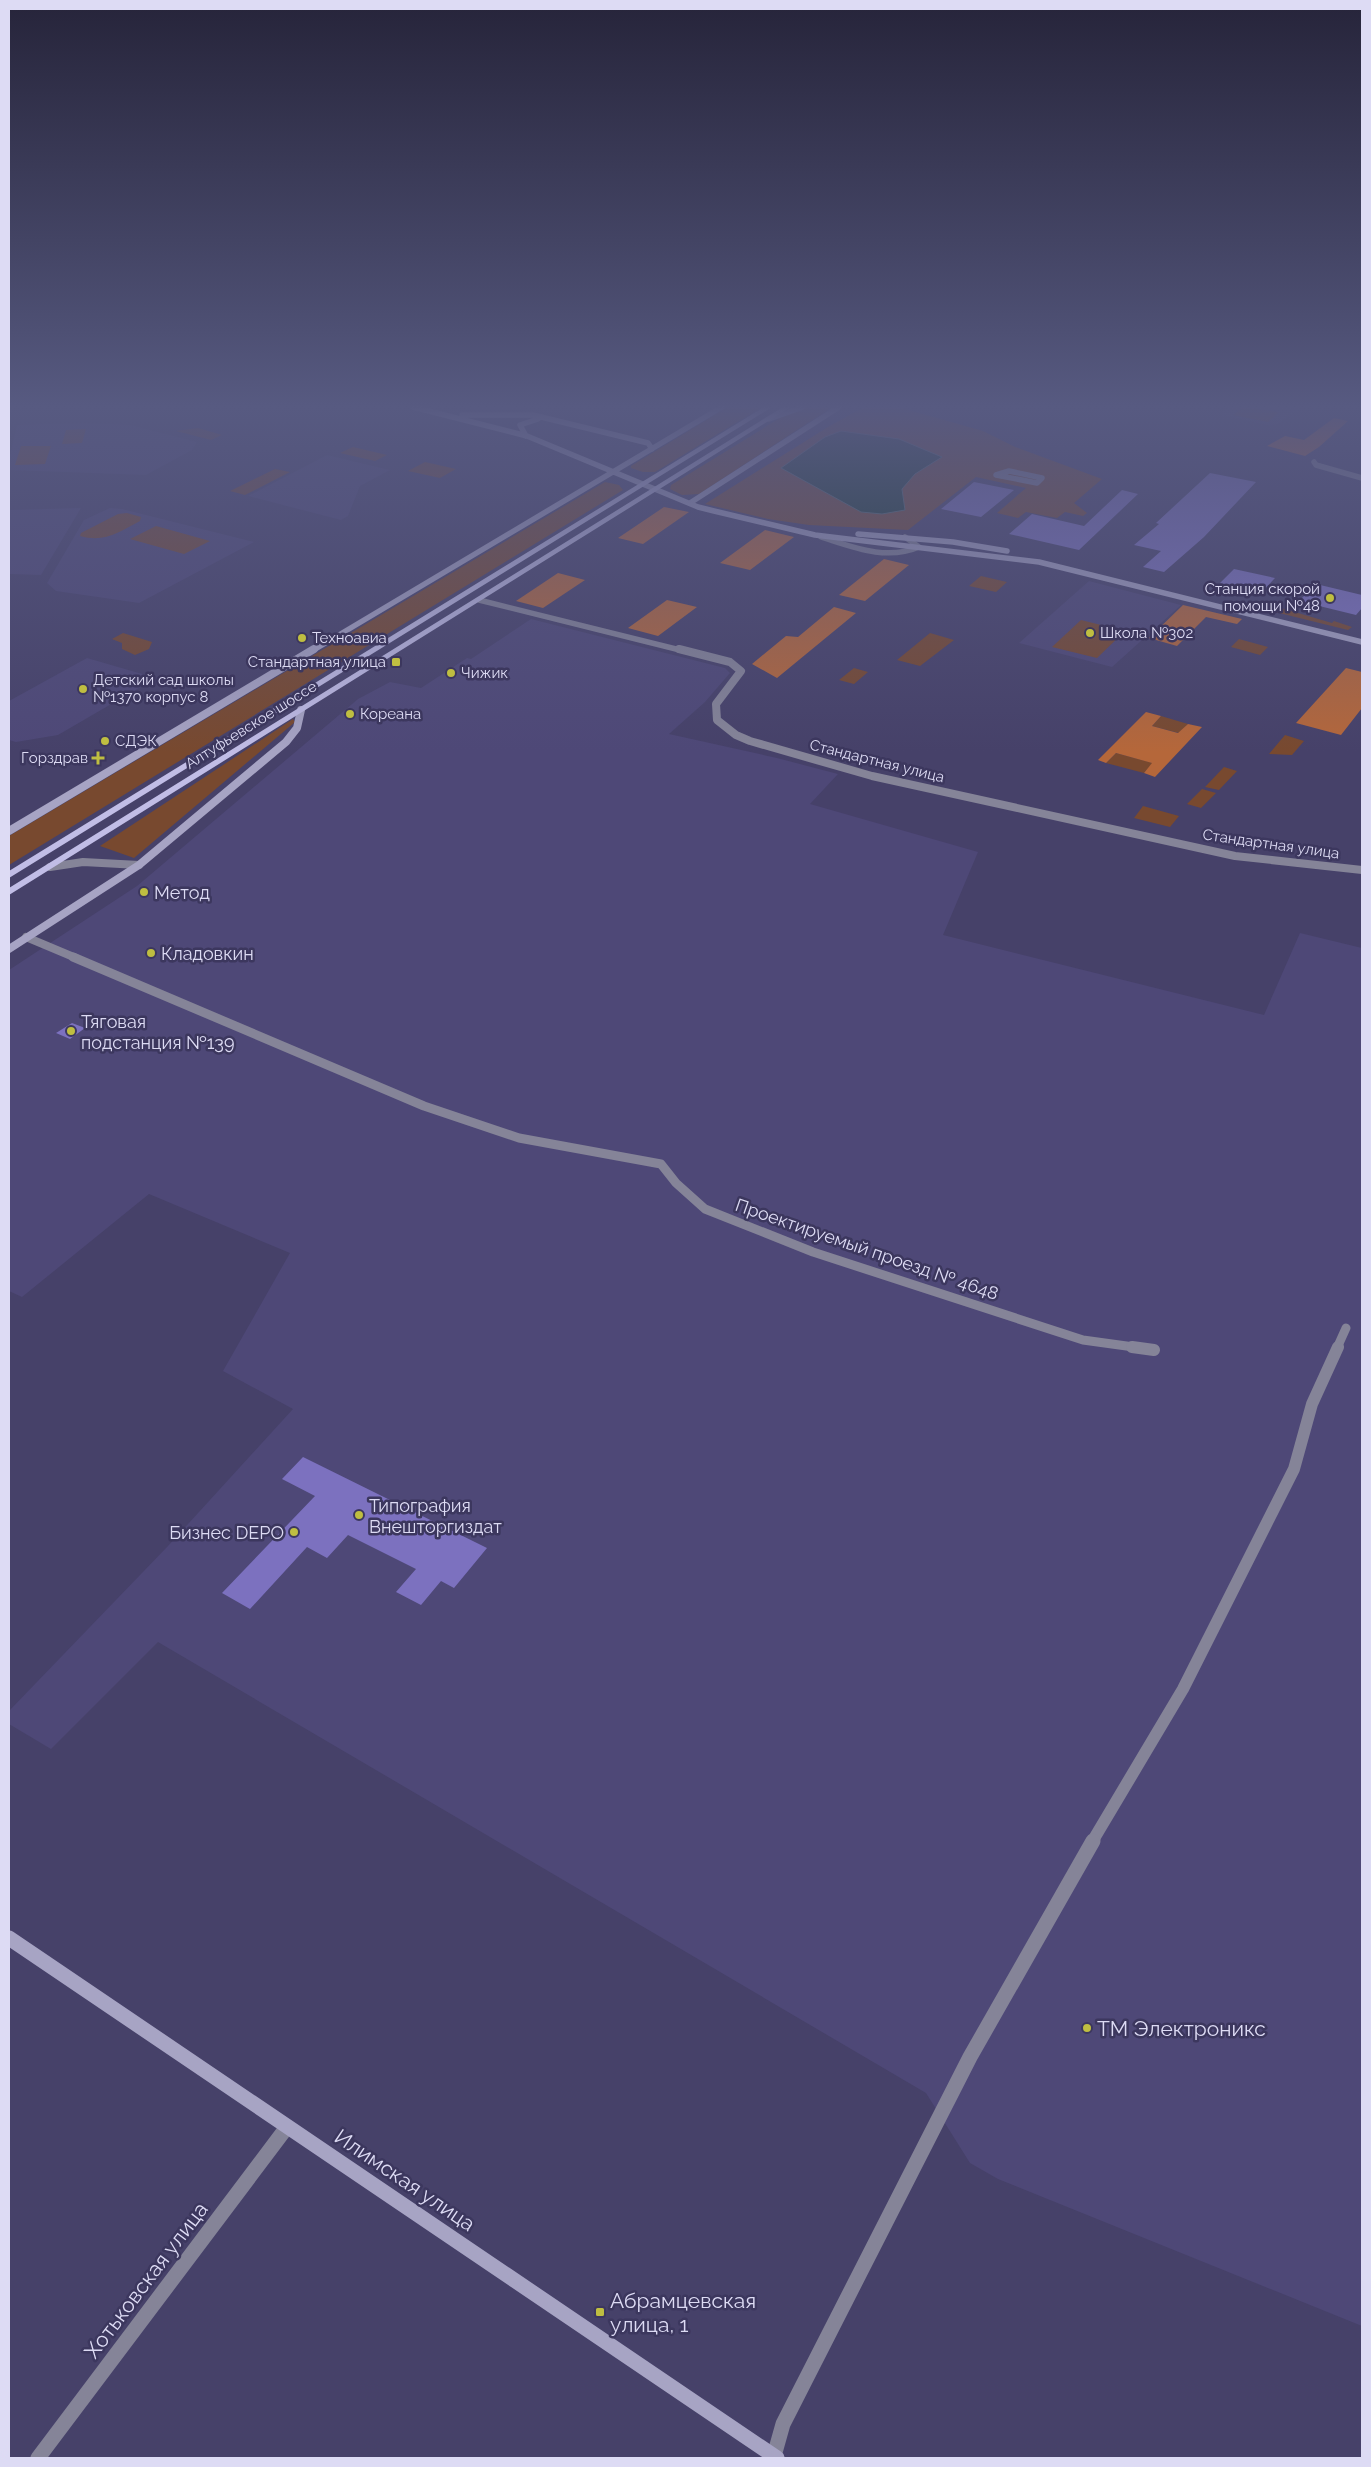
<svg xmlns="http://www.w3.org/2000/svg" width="1371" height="2467" font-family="Raleway,sans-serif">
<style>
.built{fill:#4e4877}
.green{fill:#78492f}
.forest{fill:#b5673a}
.water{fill:#15392d;stroke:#516a69}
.building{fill:#7c71bf}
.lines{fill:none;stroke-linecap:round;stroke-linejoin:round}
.street-far4{stroke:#858498;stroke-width:5.5}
.street-far3{stroke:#858498;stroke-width:8}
.street-far2{stroke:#858498;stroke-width:9}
.street-far1{stroke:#858498;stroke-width:12}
.street{stroke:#858498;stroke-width:15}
.secondary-far2{stroke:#a7a4c4;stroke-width:5.5}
.secondary-far1{stroke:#a7a4c4;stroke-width:8}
.secondary{stroke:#a7a4c4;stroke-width:15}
.primary{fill:#c1bde6;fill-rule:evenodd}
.poi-dot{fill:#bfbe41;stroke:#3c375e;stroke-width:2}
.labels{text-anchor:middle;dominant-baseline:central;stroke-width:5;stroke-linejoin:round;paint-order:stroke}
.far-poi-label{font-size:15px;fill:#dddbf4;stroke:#3c375e;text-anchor:start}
.far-street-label{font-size:15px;fill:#dddbf4;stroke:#3c375e}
.poi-label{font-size:18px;fill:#dddbf4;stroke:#3c375e;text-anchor:start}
.street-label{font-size:18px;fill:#dddbf4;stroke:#3c375e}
.near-poi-label{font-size:21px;fill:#dddbf4;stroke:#3c375e;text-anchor:start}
.near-street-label{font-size:21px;fill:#dddbf4;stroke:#3c375e}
</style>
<rect width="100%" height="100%" fill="#464169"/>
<!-- built -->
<path class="built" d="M460 407H543L483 412Z
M1230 407H1302L1278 424 1268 425 1221 415Z
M83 423 130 425 197 442 192 450 146 475 9 470V459L17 425Z
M327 455 390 470 360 486 348 516 341 520 248 496Z
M81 508 41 575 9 574V510Z
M110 508 122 509 254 542 139 603 56 591 47 583 84 520Z
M1089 581 1181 605 1112 667 1019 643Z
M531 619 725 668 730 673 705 702 669 734 777 758 838 774 810 804 978 852 943 935 1264 1015 1300 933 1362 948V2326L998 2179 970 2163 926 2093 158 1642 51 1749 9 1724V1711L168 1546 293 1409 223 1371 290 1253 149 1194 22 1297 9 1291V970L137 886 358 699 390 682 421 688 467 658 471 659Z
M87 658 156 678 58 735 16 742 9 740V701Z"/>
<!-- green -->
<path class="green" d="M728 407H762L655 472H643L631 468V466Z
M807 407H832L699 494 682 495 670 489 671 485 785 415Z
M864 407H898L983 431 1015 447 1102 479 1074 503 1087 513 1083 516 1065 512 1057 518 1026 512 1018 518 997 513 1026 488 976 477 908 530 809 525 768 519 705 504 828 427Z
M1243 407 1279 412 1268 422 1233 415Z
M198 428 222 435 211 440 176 431Z
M86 429 82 443 62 444 66 430Z
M21 446H51L45 464 15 465Z
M353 447 387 455 375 461 340 453Z
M425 462 456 469 440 478 408 471Z
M275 469 290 472 245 495 230 491Z
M605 482 619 485 623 490 9 865V836Z
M127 513 141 517 140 521C119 532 105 543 80 536L81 533 118 514Z
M156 526 210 541 184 554 130 539Z
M981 576 1007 582 996 592 969 586Z
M1281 608 1332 623 1334 621 1352 627 1348 630 1275 612Z
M1081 620 1125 631 1097 658 1052 647Z
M123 633 152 642 149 649 135 655 122 649V643L112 639Z
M930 633 954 640 920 666 897 660Z
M1239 639 1268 647 1260 655 1231 647Z
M854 668 868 672 854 684 839 680Z
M1161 716 1188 724 1179 733 1152 726Z
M293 719 295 722 134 858 100 846Z
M1285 735 1304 741 1292 755 1269 754Z
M1116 753 1153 763 1144 773 1106 763Z
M1224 767 1237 771 1219 790 1205 787Z
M1202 789 1216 793 1201 808 1187 804Z
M1143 806 1179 816 1170 827 1134 818Z"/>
<!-- forest -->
<path class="forest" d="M1334 418 1348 421 1319 447 1305 456 1267 446 1285 436 1304 440Z
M664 507 689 512 643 544 618 538Z
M765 530 794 537 750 570 720 563Z
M884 559 909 565 865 601 839 595Z
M558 573 585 580 543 608 516 601Z
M667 600 697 607 658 636 628 628Z
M1183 605 1242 619 1237 624 1206 617 1177 646 1149 638Z
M834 607 856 613 777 678 752 664 786 636 798 637Z
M1346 668 1362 672V708L1341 735 1296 723Z
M1146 712 1161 716 1152 726 1178 733 1188 724 1202 727 1155 777 1144 773 1152 763 1116 753 1106 763 1098 760Z"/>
<!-- water -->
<path class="water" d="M841 431 899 439 942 457 915 474 902 489 905 510 882 514 861 512 781 468 825 437Z"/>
<!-- building -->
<path class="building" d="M1210 473 1256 482 1204 537 1164 572 1143 567 1161 551 1134 545 1159 524 1156 523Z
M974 482 1014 490 981 517 941 509Z
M1122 490 1138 494 1079 550 1009 534 1032 514 1084 526Z
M1234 569 1275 578 1261 593 1254 591 1251 594 1238 587 1220 583Z
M1316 584 1362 595V608L1356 615 1299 601Z
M72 1023 85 1028 70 1039 56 1033Z
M303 1457 487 1548 454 1588 441 1581 421 1605 396 1592 416 1569 348 1535 327 1558 307 1547 250 1609 222 1593 315 1496 282 1479Z"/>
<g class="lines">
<!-- street-far4 -->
<path class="street-far4" d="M1314 462 1316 465 1362 478
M1009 471 1042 478 1037 483 996 475Z
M821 537C853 547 886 561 919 547L905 537
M479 600 684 651"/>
<!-- street-far3 -->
<path class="street-far3" d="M679 649 730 662 741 671 716 704 717 720 736 735 750 741 872 776 1235 856 1362 870
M50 867 83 862 139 865
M26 937 76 958"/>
<!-- street-far2 -->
<path class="street-far2" d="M73 957 424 1106 519 1138 661 1164 676 1183 705 1209 813 1252 1083 1340 1141 1348
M1337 1348 1346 1328"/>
<!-- street-far1 -->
<path class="street-far1" d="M1132 1347 1154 1350
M1092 1842 1183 1689 1294 1469 1312 1404 1338 1347"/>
<!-- street -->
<path class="street" d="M774 2456 783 2424 970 2057 1093 1841
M38 2458 287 2127"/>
<!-- secondary-far2 -->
<path class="secondary-far2" d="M413 407 527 436 698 507 714 511 815 535 1039 562 1362 642
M462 415H533L648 443 652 449
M769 419 803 407
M526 436 520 425 538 419
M690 503 839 407
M858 534 953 542 1007 551
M312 651 722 407"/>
<!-- secondary-far1 -->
<path class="secondary-far1" d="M9 831 314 649
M9 949 139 865 286 742 297 728 301 710"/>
<!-- secondary -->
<path class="secondary" d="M9 1938 777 2458"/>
<!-- primary -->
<path class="primary" d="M764 407H772L9 878V871Z
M783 407H791L9 895V888Z"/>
</g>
<!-- sky -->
<linearGradient id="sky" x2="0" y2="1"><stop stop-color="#26243a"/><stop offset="0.54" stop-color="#575a81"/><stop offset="1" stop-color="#575a81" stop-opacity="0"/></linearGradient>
<rect width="1371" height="752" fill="url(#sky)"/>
<!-- markers -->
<g class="poi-dot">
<circle cx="1330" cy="598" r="5"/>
<circle cx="1090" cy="633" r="5"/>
<circle cx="302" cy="638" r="5"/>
<rect x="391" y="657" width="10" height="10" rx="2.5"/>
<circle cx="451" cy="673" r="5"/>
<circle cx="83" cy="689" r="5"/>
<circle cx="350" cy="714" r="5"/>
<circle cx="105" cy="741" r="5"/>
<path d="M95.5 750.5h5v5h5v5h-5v5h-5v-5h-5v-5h5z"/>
<circle cx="144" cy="892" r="5"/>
<circle cx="151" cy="953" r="5"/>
<circle cx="71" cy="1031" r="5"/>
<circle cx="359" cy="1515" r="5"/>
<circle cx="294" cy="1532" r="5"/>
<circle cx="1087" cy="2028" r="5"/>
<rect x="595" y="2307" width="10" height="10" rx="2.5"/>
</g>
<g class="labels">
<!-- far-poi labels -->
<g class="far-poi-label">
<text x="1320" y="589" text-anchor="end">Станция скорой<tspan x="1320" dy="17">помощи №48</tspan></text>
<text x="1100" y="633">Школа №302</text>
<text x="312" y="638">Техноавиа</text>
<text x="386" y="662" text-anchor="end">Стандартная улица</text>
<text x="461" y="673">Чижик</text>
<text x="93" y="680">Детский сад школы<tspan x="93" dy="17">№1370 корпус 8</tspan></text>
<text x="360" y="714">Кореана</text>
<text x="115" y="741">СДЭК</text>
<text x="88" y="758" text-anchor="end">Горздрав</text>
</g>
<!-- far-street labels -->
<g class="far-street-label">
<text transform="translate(251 725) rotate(-32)">Алтуфьевское шоссе</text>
<text transform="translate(877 761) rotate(14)">Стандартная улица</text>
<text transform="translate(1271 844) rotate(8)">Стандартная улица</text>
</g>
<!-- poi labels -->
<g class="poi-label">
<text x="154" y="892">Метод</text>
<text x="161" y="953">Кладовкин</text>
<text x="81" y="1021">Тяговая<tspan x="81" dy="21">подстанция №139</tspan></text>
<text x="369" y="1505">Типография<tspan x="369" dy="21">Внешторгиздат</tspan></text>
<text x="284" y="1532" text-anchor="end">Бизнес DEPO</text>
</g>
<!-- street labels -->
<g class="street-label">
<text transform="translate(867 1249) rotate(19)">Проектируемый проезд № 4648</text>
</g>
<!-- near-poi labels -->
<g class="near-poi-label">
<text x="1097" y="2028">ТМ Электроникс</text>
<text x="610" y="2300">Абрамцевская<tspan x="610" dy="24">улица, 1</tspan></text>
</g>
<!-- near-street labels -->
<g class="near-street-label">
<text transform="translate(405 2180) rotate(34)">Илимская улица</text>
<text transform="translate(146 2280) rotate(-53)">Хотьковская улица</text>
</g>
</g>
<!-- border -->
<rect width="1371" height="2467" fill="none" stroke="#dddbf4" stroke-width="20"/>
</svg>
